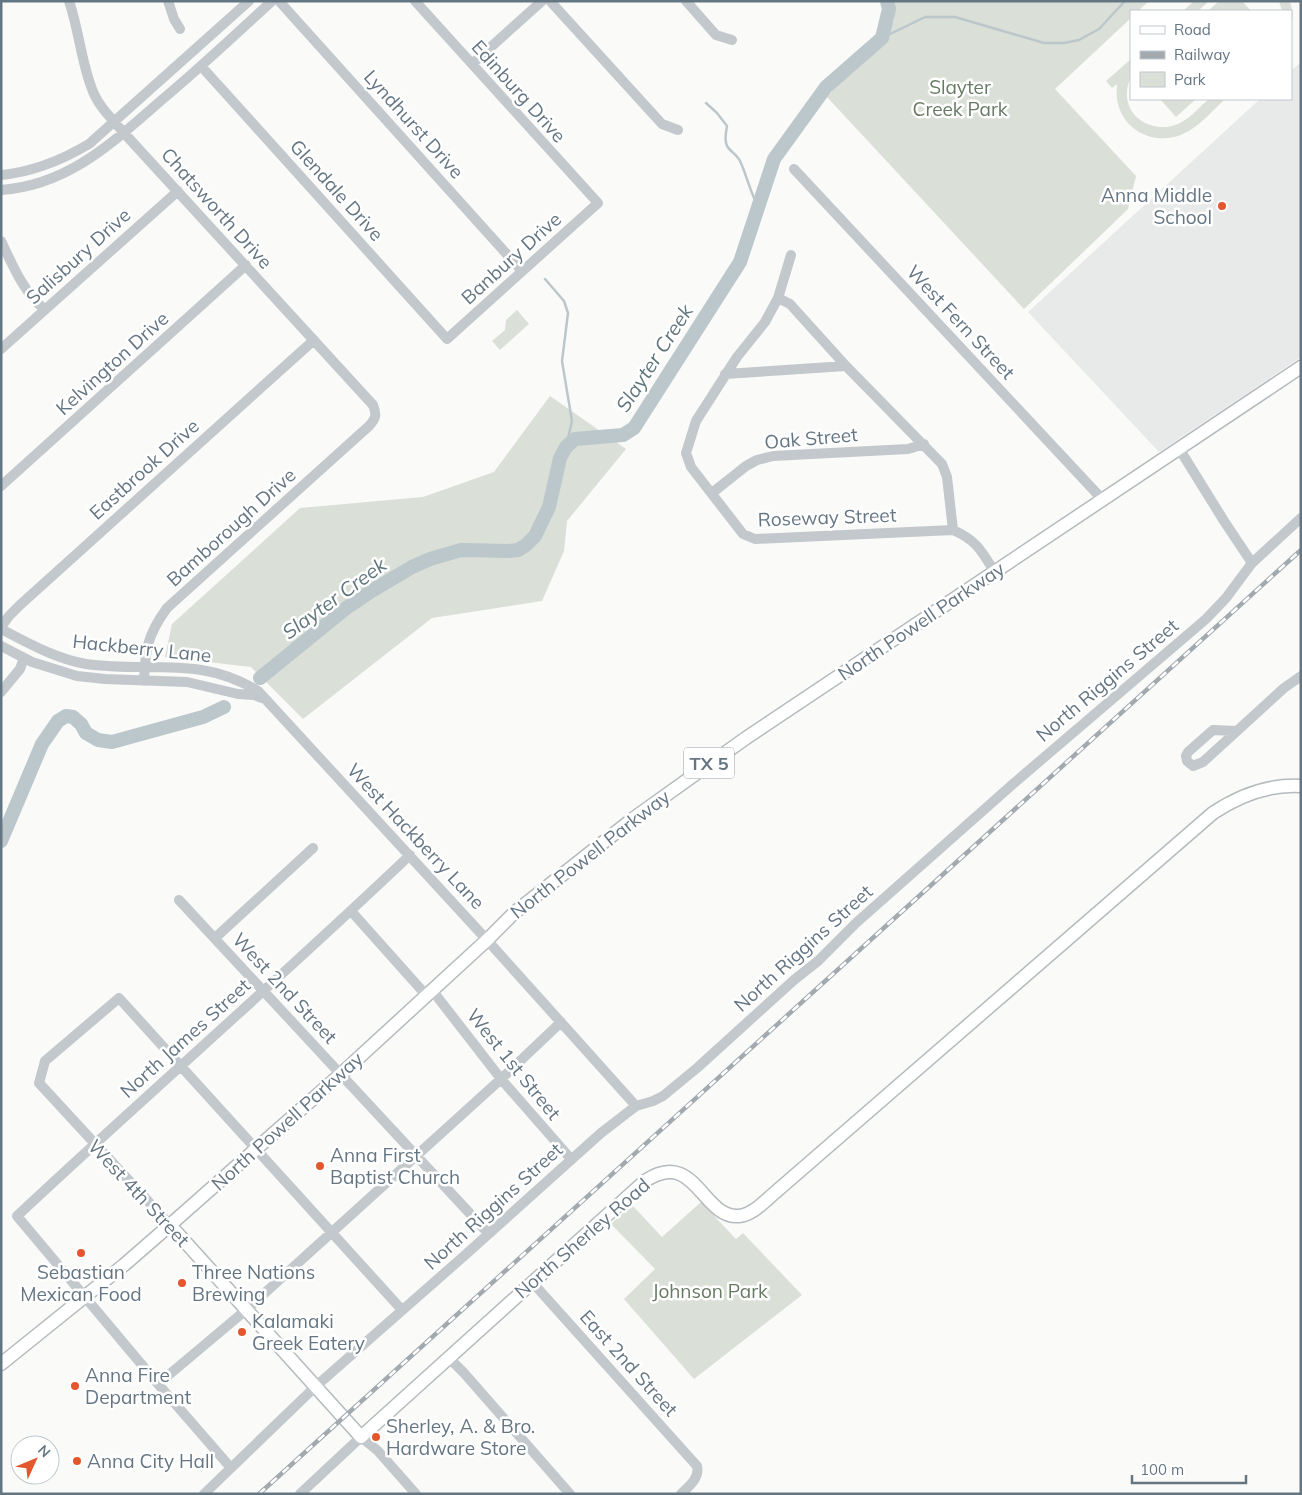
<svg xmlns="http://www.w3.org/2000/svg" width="1302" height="1495" font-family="Mulish,sans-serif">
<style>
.built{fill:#e8e9e9}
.green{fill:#dadfd7}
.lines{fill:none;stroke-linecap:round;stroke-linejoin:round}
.stream{stroke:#bbc7cb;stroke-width:2.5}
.river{stroke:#bbc7cb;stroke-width:14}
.major-casing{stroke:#b5babe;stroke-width:15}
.minor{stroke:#c3c8cc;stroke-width:10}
.major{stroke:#fff;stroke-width:12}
.rail-casing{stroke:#a2aab0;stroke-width:4.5}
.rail{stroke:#fff;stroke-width:2.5;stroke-dasharray:8;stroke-linecap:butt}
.poi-dot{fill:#e4572e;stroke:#fff;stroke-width:2}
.labels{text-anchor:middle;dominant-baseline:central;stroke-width:5;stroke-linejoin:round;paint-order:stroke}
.shield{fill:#fff;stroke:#939fa8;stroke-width:1}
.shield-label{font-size:18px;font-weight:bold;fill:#657683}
.park-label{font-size:19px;fill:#687a64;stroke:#fff}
.street-label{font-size:19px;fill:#657683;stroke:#fff}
.poi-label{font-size:19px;fill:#657683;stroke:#fff;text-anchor:start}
.water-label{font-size:20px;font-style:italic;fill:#60757c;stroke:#fff}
</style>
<rect width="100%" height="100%" fill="#fafaf8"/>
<!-- built -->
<path class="built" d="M1301 62V357L1159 452 1028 312 1260 99H1291V71Z"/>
<!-- green -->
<path class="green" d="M890 1H1149L1138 11H1131V18L1055 89 1136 176 1128 209 1024 309 827 97 894 20Z
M1194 1H1209L1198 11H1183Z
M1219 1H1242L1251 11H1208Z
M1279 1H1290L1293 14 1291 29V11H1282Z
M1131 59C1131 64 1132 69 1131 74 1129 82 1126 89 1127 97 1129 122 1158 133 1178 124 1190 119 1199 107 1209 99H1225C1212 111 1199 127 1183 134 1156 146 1125 132 1118 104 1116 97 1117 91 1117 84L1112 88 1106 81Z
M1160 99H1196L1176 117Z
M517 310 529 324 500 350 492 341 505 330 506 320Z
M550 396 626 449 567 521 564 551 542 601 432 618 303 719 251 667 165 657 172 624 300 508 423 497 494 472Z
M701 1202 736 1239 743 1233 802 1295 694 1379 624 1299 655 1269 611 1224 632 1205 662 1237Z"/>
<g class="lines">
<!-- stream -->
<path class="stream" d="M882 38 925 17H955L1044 43H1064L1079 40 1099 29 1125 1
M706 103 717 113 727 126C726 132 724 140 727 146 730 151 737 155 740 161 747 176 750 192 758 206
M545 279 564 301 568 313 562 361 572 421 566 447"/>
<!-- river -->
<path class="river" d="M260 678 345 609 370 592 412 567 430 559 461 550 509 551 518 550 526 545 535 536 549 507 560 458 566 447 575 439 623 435 634 428 740 262 774 159 826 87 882 38 889 9 887 1
M1 841 42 744 58 721 66 716 73 717 81 724 86 733 98 740 112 742 203 717 224 707"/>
<defs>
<path id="major" d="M170 1225 361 1437 645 1181C695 1147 702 1219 739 1216 751 1215 762 1204 771 1196L1213 813C1240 795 1268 784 1301 786
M1 1364 124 1265 170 1225 341 1074 487 940 514 913 634 818 746 738 1301 367"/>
</defs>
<!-- major casing -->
<use href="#major" class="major-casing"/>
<!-- minor -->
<path class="minor" d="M69 1C79 30 81 61 92 89 98 106 112 119 124 133L373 405C377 415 376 418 369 426L167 608C148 634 145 649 144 681
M168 1 174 19 180 29
M279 1 522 271
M550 1 662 124 678 130
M686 1 716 35 732 40
M472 64 542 1
M201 66 447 339 598 203 415 1
M794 169 1102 499
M1 175C33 172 62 160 89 144L249 1
M1 190C70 185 114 141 164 98 201 67 236 34 272 1
M1 241C13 266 23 291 44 309
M791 255 778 298 765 322 737 357 696 421 686 453 691 467 743 534 755 539 953 530
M778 298 790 304 846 366 942 464 947 477 953 530C976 540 981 550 994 571
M1 349 178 191
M725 374 846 366
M1180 450 1224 521 1252 563
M1 486 246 265
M712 493 746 466 757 460 773 456 908 449 924 444
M1 627 9 616 20 605 314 340
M1 629C28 643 56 659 86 664 148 673 200 655 258 691L487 940 636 1106
M1 646 32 662 77 676 105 679 187 682 238 694 254 695 262 698
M1 692 20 669 24 658
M1237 731 1213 730 1188 752 1186 756 1187 761 1193 766 1203 762 1284 688 1301 676
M179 900 488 1233
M351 911 426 995
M215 938 313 848
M432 990 501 1079 571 1159
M170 1225 39 1083 45 1061 119 998 402 1310
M532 1282 697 1466C700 1478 689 1486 681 1494
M448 1357 464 1373 570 1494
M158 1384 246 1310 501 1079 561 1022
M231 1468 158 1384 17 1216C146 1095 281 978 410 855
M204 1494 315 1387 464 1256 601 1133 636 1106 653 1101 663 1096 697 1068 794 980 818 961 856 923 1013 784 1206 619 1226 598 1252 563 1301 518
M300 1494 361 1437 378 1451 416 1494"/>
<!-- major -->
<use href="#major" class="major"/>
<defs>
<path id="rail" d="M259 1494 1301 550"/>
</defs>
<!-- rail casing -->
<use href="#rail" class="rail-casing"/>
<!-- rail -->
<use href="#rail" class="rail"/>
</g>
<!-- markers -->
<g class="poi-dot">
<circle cx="1222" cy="206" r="5"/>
<circle cx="320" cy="1166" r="5"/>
<circle cx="81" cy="1253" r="5"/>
<circle cx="182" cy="1283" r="5"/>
<circle cx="242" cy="1332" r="5"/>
<circle cx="75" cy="1386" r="5"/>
<circle cx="376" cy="1437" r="5"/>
<circle cx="77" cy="1461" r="5"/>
</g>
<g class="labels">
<!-- shield labels -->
<rect class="shield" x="684" y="747.5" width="50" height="31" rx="4"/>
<g class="shield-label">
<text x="709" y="763">TX 5</text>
</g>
<!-- park labels -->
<g class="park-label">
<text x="960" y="87">Slayter<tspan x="960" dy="22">Creek Park</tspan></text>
<text x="710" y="1291">Johnson Park</text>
</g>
<!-- street labels -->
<g class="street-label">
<text transform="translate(519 91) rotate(48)">Edinburg Drive</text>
<text transform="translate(414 124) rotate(48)">Lyndhurst Drive</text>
<text transform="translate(337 190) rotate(48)">Glendale Drive</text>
<text transform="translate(217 208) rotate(48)">Chatsworth Drive</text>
<text transform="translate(78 256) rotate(-42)">Salisbury Drive</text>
<text transform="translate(511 258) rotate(-42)">Banbury Drive</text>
<text transform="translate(961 322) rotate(47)">West Fern Street</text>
<text transform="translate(112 363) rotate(-42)">Kelvington Drive</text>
<text transform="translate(811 438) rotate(-5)">Oak Street</text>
<text transform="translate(144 469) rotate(-42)">Eastbrook Drive</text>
<text transform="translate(827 517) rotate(-2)">Roseway Street</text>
<text transform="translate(231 527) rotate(-42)">Bamborough Drive</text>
<text transform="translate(921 621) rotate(-34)">North Powell Parkway</text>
<text transform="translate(142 648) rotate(6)">Hackberry Lane</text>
<text transform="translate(1107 680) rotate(-40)">North Riggins Street</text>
<text transform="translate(416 836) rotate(47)">West Hackberry Lane</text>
<text transform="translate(590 854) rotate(-38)">North Powell Parkway</text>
<text transform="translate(803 948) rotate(-42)">North Riggins Street</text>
<text transform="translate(285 988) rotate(47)">West 2nd Street</text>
<text transform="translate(185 1038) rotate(-42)">North James Street</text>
<text transform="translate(514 1064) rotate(51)">West 1st Street</text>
<text transform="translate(287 1121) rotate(-42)">North Powell Parkway</text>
<text transform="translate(139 1193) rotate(47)">West 4th Street</text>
<text transform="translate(493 1206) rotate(-42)">North Riggins Street</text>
<text transform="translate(582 1238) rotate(-41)">North Sherley Road</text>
<text transform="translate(629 1363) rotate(48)">East 2nd Street</text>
</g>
<!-- poi labels -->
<g class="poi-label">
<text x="1212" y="195" text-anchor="end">Anna Middle<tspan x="1212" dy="22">School</tspan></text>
<text x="330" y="1155">Anna First<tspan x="330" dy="22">Baptist Church</tspan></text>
<text x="81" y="1272" text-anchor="middle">Sebastian<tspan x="81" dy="22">Mexican Food</tspan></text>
<text x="192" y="1272">Three Nations<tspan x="192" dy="22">Brewing</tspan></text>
<text x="252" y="1321">Kalamaki<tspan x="252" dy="22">Greek Eatery</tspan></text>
<text x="85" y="1375">Anna Fire<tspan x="85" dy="22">Department</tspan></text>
<text x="386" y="1426">Sherley, A. &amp; Bro.<tspan x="386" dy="22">Hardware Store</tspan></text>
<text x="87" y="1461">Anna City Hall</text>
</g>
<!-- water labels -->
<g class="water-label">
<text transform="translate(654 358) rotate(-57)">Slayter Creek</text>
<text transform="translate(334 598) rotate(-36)">Slayter Creek</text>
</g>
</g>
<!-- border -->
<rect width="1302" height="1495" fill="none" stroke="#657683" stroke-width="5"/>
<!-- legend -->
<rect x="1130" y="10" width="162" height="90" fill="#ffffff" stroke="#c1c8cd"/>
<rect x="1140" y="26" width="25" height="8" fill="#ffffff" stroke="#c1c8cd"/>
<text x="1174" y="35" font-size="15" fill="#657683">Road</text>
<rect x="1140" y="51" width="25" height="8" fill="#a2aab0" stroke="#c1c8cd"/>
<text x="1174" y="60" font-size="15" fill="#657683">Railway</text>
<rect x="1140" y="72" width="25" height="15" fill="#dadfd7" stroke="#c1c8cd"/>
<text x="1174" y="85" font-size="15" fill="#657683">Park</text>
<!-- north arrow -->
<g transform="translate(35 1460) rotate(46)"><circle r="24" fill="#ffffff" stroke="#c1c8cd"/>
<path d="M0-4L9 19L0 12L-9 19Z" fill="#e4572e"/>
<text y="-8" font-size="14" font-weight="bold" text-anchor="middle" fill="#657683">N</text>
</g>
<!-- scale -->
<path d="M1132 1475v8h114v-8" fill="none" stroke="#657683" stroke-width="2.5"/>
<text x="1140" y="1475" font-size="15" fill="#657683" stroke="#ffffff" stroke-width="4" paint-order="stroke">100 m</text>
</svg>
